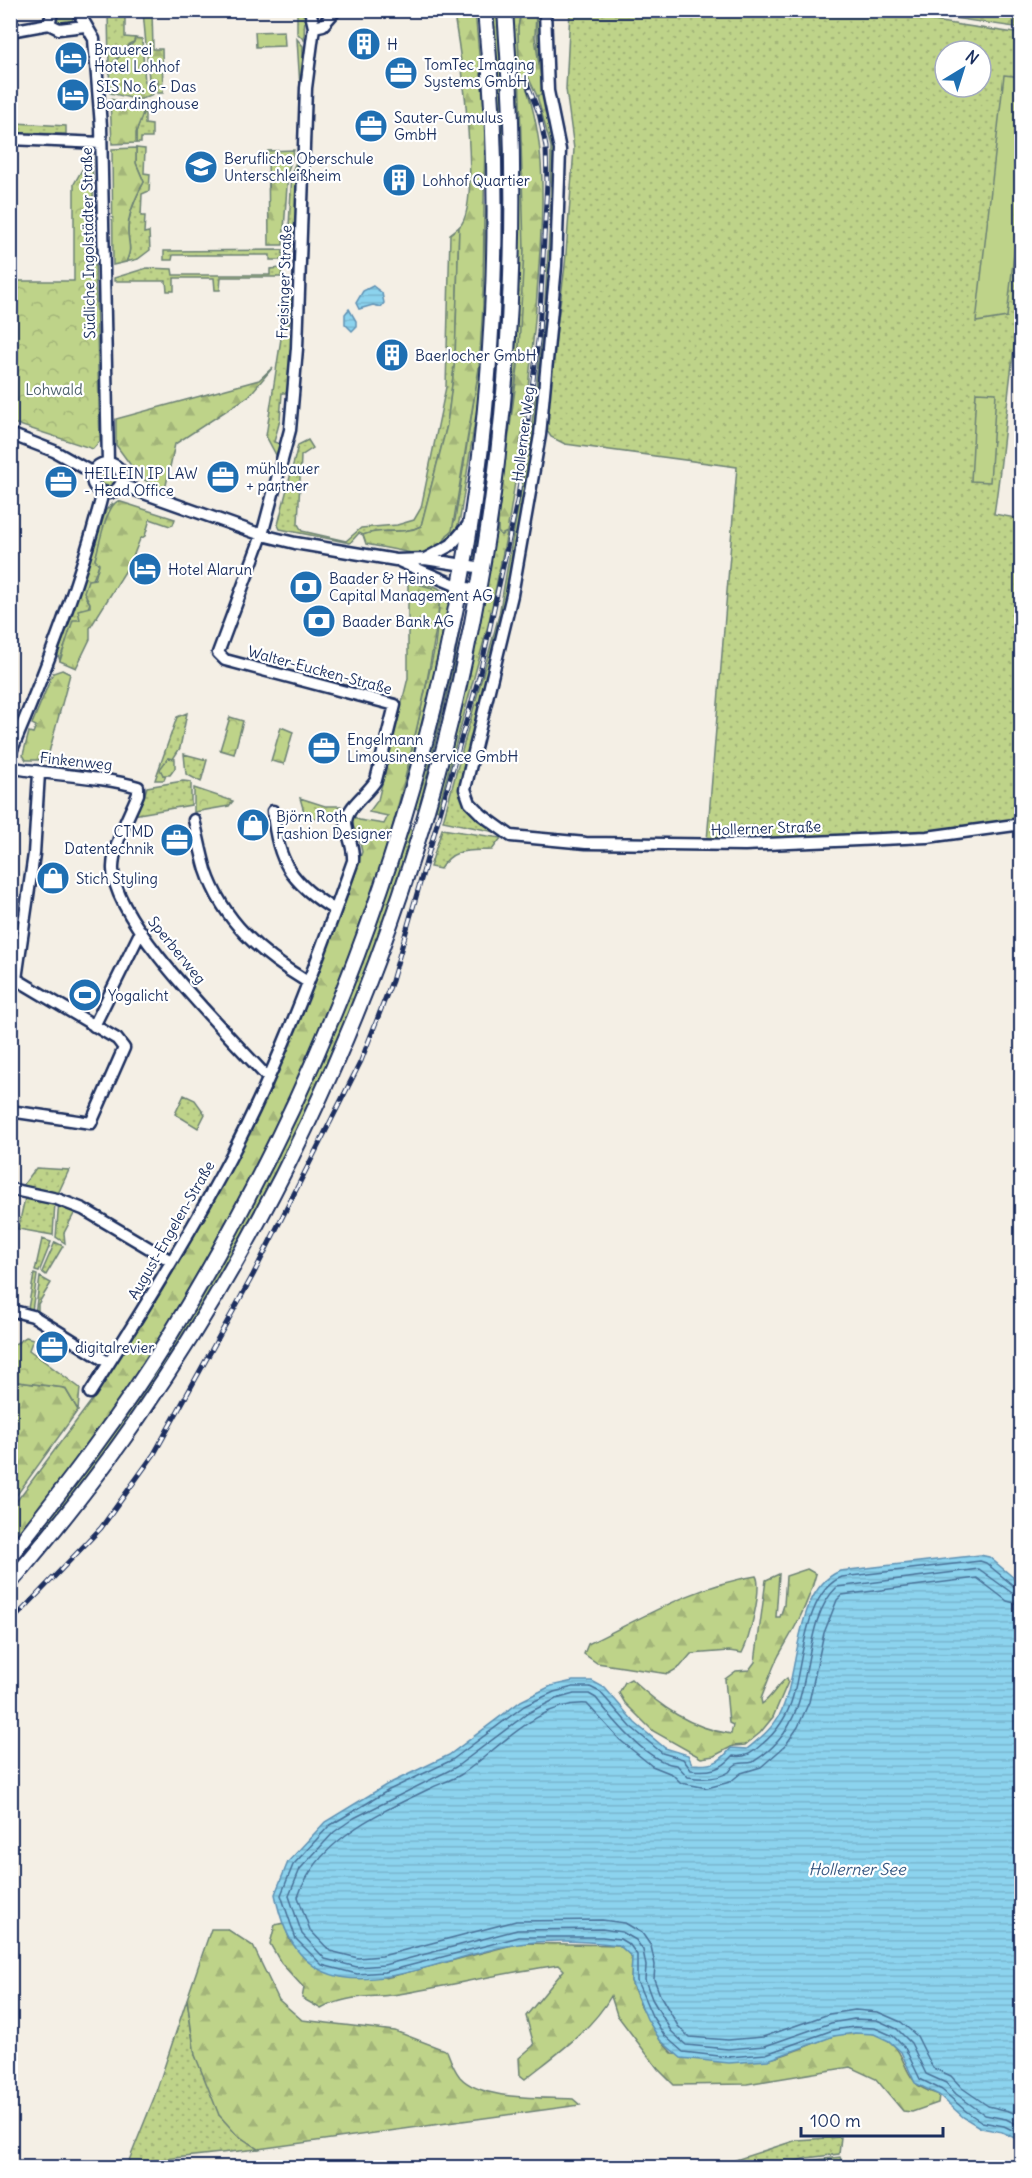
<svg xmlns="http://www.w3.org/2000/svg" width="1032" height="2178" font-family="Delius,sans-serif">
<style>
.grass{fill:url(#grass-dots);stroke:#6c8174;stroke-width:1.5;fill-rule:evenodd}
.forest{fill:url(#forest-firs);stroke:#6c8174;stroke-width:1.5}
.park{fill:url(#park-crowns);stroke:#6c8174;stroke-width:1.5}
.garden{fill:#bed389;stroke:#6c8174;stroke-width:1.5}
.water{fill:url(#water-rules);stroke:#5f91b4;stroke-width:1.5}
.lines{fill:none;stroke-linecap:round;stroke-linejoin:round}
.shore{stroke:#487198;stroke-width:1.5}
.minor-casing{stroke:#1b2f5e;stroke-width:15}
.major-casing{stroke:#1b2f5e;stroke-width:18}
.minor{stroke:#fff;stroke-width:10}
.major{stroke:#fff;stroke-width:14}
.rail-casing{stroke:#1b2f5e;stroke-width:5}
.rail{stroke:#fff;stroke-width:3;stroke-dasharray:9;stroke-linecap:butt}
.labels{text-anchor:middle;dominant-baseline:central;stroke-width:4.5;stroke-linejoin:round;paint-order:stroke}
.poi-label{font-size:15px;fill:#1b2f5e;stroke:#fff;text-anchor:start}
.street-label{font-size:15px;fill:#1b2f5e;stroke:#fff}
.park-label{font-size:15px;fill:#4c606b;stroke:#fff}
.water-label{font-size:16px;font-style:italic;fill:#375882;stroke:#fff}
</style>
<defs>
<pattern id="grass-dots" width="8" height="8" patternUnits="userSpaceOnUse" patternTransform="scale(1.5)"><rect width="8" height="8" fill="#bed389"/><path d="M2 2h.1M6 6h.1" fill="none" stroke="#a3b579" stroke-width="1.8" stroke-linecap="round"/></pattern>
<pattern id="forest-firs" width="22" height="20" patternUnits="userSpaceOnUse" patternTransform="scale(1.5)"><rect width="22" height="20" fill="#bed389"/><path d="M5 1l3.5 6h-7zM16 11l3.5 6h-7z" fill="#a3b579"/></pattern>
<pattern id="park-crowns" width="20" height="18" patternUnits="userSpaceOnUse" patternTransform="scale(1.5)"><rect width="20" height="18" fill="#bed389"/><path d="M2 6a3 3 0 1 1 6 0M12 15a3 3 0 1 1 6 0" fill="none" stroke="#a3b579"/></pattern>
<pattern id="water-rules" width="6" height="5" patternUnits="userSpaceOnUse" patternTransform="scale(1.5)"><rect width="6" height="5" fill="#8cd3ee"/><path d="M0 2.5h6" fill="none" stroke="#78b5ce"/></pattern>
</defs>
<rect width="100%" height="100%" fill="#f4efe5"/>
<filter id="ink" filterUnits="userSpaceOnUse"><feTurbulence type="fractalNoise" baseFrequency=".0167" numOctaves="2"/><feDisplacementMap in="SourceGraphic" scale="12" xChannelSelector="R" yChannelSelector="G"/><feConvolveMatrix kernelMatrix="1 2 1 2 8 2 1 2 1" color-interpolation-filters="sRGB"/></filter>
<g filter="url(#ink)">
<!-- grass -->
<path class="grass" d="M57 17a8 8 0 1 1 16 0a8 8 0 1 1-16 0Z
M521 10 518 28C524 156 531 286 511 414L520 222 513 11Z
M108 11H125V37L135 38 134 42 131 43 109 67Z
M297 11H305L304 40 297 33Z
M493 11H497L506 163V281H500L501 155Z
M536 11H541L539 74Z
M570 11H866L1021 34V304C1008 373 1005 444 994 514L1021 519V820L925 831 707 841 737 467 565 444 551 437 544 426 565 266 574 149 566 89ZM945 51H981V87H945Z
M297 39 303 46V79L300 87Z
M543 94 555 146 556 173 551 280 532 463 511 581 466 760 462 796 471 812 500 833 443 821 499 615 531 432 544 317 550 219 551 147 537 96Z
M145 107V124L152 125V138H141V143H136V133Z
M15 123 66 126V134L15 133Z
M136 148 145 149 144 173 150 174 149 191 142 194 141 216H145L144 233 149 232 150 250 138 259 126 262C132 248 129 247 128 233 127 217 136 196 144 182L136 163Z
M299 154 295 246 292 248 288 245 292 172Z
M486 204 488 248 484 340 479 395 460 518 456 531 441 547 455 520 479 368Z
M459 227 455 360 447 425 421 526C403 536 382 527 363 535L359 533 350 543 280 529 278 525 298 445 308 440 313 448 301 456 298 524 302 531 346 541 361 528 397 525 414 520 421 508 446 387 450 234Z
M283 250 282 260H270V255H173L172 260H164V251Z
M147 268 172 269 173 275H270V269L282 268 281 277H221L220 290H215L214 278H174V291H167L166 281H114V278Z
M285 295 293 296 289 325H283Z
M282 332 292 335 288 393H282L280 420 274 442 280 444 276 455 266 436Z
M495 363H502L477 559 472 562Z
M99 477a9 9 0 1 1 18 0a9 9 0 1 1-18 0Z
M113 503 95 559 99 564 86 598 90 603C84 623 63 639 60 661L58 654 106 510Z
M498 515V532L501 535 507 532 489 622 438 810 436 809 474 651Z
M408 581C428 584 448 584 449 608L424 725 397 816 435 647 440 597 432 588Z
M466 595 453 669 419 809 415 808Z
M187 713 180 748 173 759 168 758 163 775H166L164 780H155L177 717Z
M184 754 207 760 201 782 186 774Z
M183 781 191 782V805L133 815 143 800 147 787Z
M300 798 325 806H341V814L306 819Z
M409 829 413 830C386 917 356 1006 317 1089 265 1200 205 1307 137 1408 99 1466 54 1520 11 1573V1566C144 1401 254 1220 337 1025 365 961 387 895 409 829Z
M442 829 501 838 492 850C470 851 453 847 440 869L430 867Z
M184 1095 195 1100 205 1114 198 1128 175 1114Z
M36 1168 69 1170 57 1196 21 1188Z
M25 1198 49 1203 55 1202 53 1235 18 1229Z
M59 1201 76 1210 64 1233 65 1243 56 1237Z
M42 1239 51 1242 39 1272 35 1271Z
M55 1242 63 1246 46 1275 42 1272Z
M34 1274 37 1275 32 1311 28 1309Z
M40 1277 51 1283 38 1304V1315L35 1314Z
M187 1999 195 2055 236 2134 258 2149 128 2163 154 2098Z
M841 2137 839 2154 807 2158 775 2167H714L797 2140Z"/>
<!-- forest -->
<path class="forest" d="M143 11H152L153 49H162L163 93H157L158 80 149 79Z
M448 11H466L471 13V11H475L485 119 483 305 479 368 452 531 447 535 441 547 417 554 366 544 363 535C382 527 403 536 421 526L447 425 455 360 459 227C483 206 460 50 454 15Z
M521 11H536L535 37 543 94 537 96 526 72 524 81C548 145 543 211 538 279 533 363 521 448 507 532L501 535 498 532V515L518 367 524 250 518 28Z
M906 11H1021V28Z
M135 38 142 39 145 84H154L153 94 139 100 110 93 109 67 134 42Z
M110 99 145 107 136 133V143L112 144Z
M136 148V163L144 182C136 196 127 217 128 233 129 247 132 248 126 262L113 265 112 149Z
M294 150 288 171 283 245H269L268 151Z
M1021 304V342L1014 340Z
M273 367 249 396 175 444 165 490 140 478 116 445V419L259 380Z
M118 501 175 519 173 525 170 526 150 519 145 536 140 539 131 562 90 628V639L76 668 60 661 73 620H80L78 610 90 607V603L84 592 88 580 95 579 99 564 95 560C99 546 106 506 118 501Z
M408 581 432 588 440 597C435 648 424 698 412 748 372 930 298 1096 206 1258 180 1304 154 1350 125 1394 89 1447 49 1497 11 1548L10 1510 95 1396 160 1294 211 1207 279 1069 362 852 359 838 352 829V815L359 820 384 824 388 816 369 812 378 800 408 678Z
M62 670 70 674 47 760H26L23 755 29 732 33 733 36 726 32 724 53 673Z
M11 1381 65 1388 78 1410 11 1503Z
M807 1569 816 1574C808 1605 795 1628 779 1655 772 1668 767 1684 761 1699L762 1704C772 1697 777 1685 787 1678L788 1682 773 1717 760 1733 745 1745 733 1746 714 1756 701 1758 653 1731 625 1703 619 1693 625 1682 631 1679C661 1707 690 1728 731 1734L733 1725 729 1723 725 1679 736 1671 749 1670 755 1662 766 1580 779 1574 776 1617H780L784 1605 786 1576Z
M756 1576C763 1588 749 1640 742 1653L729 1651 691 1654 680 1667 668 1674 597 1663 584 1654 588 1644C642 1618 696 1585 756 1576Z
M284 1923 290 1941 386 1978 520 1943 619 1945 632 1957 631 1981 640 2004 660 2040 672 2053C696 2055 748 2063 769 2059 804 2053 839 2023 875 2034 905 2044 899 2063 915 2082 920 2089 931 2092 939 2095L938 2103 912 2112 903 2111 876 2079 850 2067 747 2084 674 2085 658 2069 617 2015 611 1996C592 2030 555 2055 525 2079L520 2075 519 2058 534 2045 526 2016 564 1970 559 1965C507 1972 457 1984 405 1993 375 1999 349 1993 321 2009L302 1998 304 1988 281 1963 270 1944 275 1925Z
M211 1929H227L253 1946 279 2000 302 2020 395 2031 447 2051C450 2059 454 2070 460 2077 482 2101 542 2097 573 2099L580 2105 258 2149 236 2134 219 2115 195 2055 187 1999Z
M840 2157 844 2167H786L807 2161Z"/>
<!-- park -->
<path class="park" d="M92 152 100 441 93 449 10 422 11 281H74V184Z
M230 717 243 721 234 754 220 750Z
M281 727 293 732 284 764 271 761Z
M168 758 175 759V768L170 775H163L160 769Z
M194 788 233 801 229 806 194 812Z
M26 1337 33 1339 29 1350 80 1388 78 1410 65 1388 11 1381V1344H15Z"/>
<!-- garden -->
<path class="garden" d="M284 31 285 46 256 47 255 32Z
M1004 75 1022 77 1021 190 1007 317 976 322Z
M976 392 996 393 990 482 971 481Z"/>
<!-- water -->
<path class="water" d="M373 286 382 293 384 303 381 307 373 305 359 309 356 303 363 291Z
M349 309 356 321V327L352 331 345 324V314Z
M980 1555 989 1557 1021 1584V2141L1002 2132 981 2128 963 2117 939 2095 915 2083 901 2052 889 2041 874 2034 855 2033 834 2036 768 2060 729 2063 681 2058 660 2040 647 2019 631 1981 632 1957 619 1945C587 1941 550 1939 519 1944 427 1957 303 2039 275 1894L288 1862 325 1822 386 1785 449 1755 521 1701 551 1686 573 1681H592L605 1688 635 1723 665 1748 688 1755 692 1764C711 1766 720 1763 731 1748L747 1749C759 1739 771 1730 779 1716 801 1675 792 1591 840 1571Z"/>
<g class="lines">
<!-- shore -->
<path class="shore" d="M1022 1588 1015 1587 986 1563 980 1561 842 1577C805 1591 803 1662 793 1696 788 1715 777 1732 761 1745 752 1753 746 1758 733 1756 721 1770 709 1772 691 1770L683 1759 662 1753 631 1727 600 1692 590 1687H573L554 1692 524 1706 452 1760 389 1790 329 1826 293 1865 281 1895 296 1939 322 1965 357 1974 385 1972 519 1937H602L620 1939 630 1945 637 1955V1981L652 2016 665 2036 683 2052 728 2057 766 2054 833 2030 854 2027 875 2028 893 2036 905 2048 920 2079 942 2090 967 2112 982 2122 1004 2126 1022 2135
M1022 1596 1012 1593 979 1569 837 1587C800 1622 816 1699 778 1741 772 1748 761 1757 753 1762 747 1764 739 1762 735 1765 732 1767 731 1770 729 1772 717 1780 701 1779 688 1777L677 1765C649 1764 613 1720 596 1698L589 1694H574L556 1699 528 1713 456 1767 354 1818 334 1832 300 1869 289 1896 302 1934 325 1959 357 1967 384 1965 517 1930 602 1929 622 1932 636 1940 643 1950 646 1966 645 1980 652 1999 671 2031 686 2045 728 2049 765 2046 831 2023 854 2019 877 2020 897 2029 911 2043 926 2074 946 2083 956 2094 985 2115 1006 2119 1022 2127
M1022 1605 1007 1601 977 1578 842 1595 837 1600 824 1633 809 1702 798 1727 785 1746 761 1767 741 1773 730 1782 707 1788 681 1783 672 1774 652 1766 620 1740 587 1704C538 1701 500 1748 462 1774 452 1780 439 1784 429 1789 379 1813 317 1840 298 1897L310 1930 330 1951 358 1958 382 1956 516 1921 602 1920 625 1923 642 1933 651 1946 655 1965 654 1979 660 1995 678 2026 689 2037 728 2040 763 2037 829 2014 855 2010 878 2012 901 2022 917 2036 933 2068 951 2076 962 2088 988 2106 1009 2111 1022 2117"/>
<defs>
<path id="minor" d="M77 10 94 39 101 126 108 463
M545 10 548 91 560 150 556 266 540 435 512 595 465 789 470 803 482 815 511 836 586 843 745 845 927 837 1022 824
M49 24 53 10
M314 27 323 25 336 10
M10 31 49 24 59 29 85 26
M10 139 101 143
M10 434 54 451 93 473
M92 478a15 15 0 1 1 30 0a15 15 0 1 1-30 0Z
M121 485 262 535 295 543 396 560 425 559 483 568
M425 559 451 545 470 523
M401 562 460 587 479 590
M10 754C47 668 80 582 103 492
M10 767C53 776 97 775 138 787V794C129 816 114 842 113 867 110 920 231 1037 268 1078
M273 811C277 862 292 884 335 910
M194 820C198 836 201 853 206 870 223 921 261 954 306 981
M10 990 16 979 34 854 39 773
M94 1026 141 931
M10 1111 91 1123 124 1048 117 1039 16 979
M10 1189 57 1199 83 1209 171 1261
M10 1310 33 1316 109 1363
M90 1393C136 1321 181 1249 221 1175 274 1078 316 965 353 861 354 845 347 837 346 823 346 807 368 794 376 780L395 705 225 660 218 653 262 535 290 430 297 348 306 88 314 27 310 10"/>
<path id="major" d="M10 1556C66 1486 120 1416 167 1340 414 939 530 481 485 10
M10 1583C56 1529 100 1474 140 1415 427 995 544 515 505 10"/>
</defs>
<!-- minor casing -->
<use href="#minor" class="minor-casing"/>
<!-- major casing -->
<use href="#major" class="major-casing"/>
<!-- minor -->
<use href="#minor" class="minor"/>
<!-- major -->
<use href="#major" class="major"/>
<defs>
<path id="rail" d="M10 1623 101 1528 154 1454 253 1275 361 1061 392 981 480 673 518 497 539 333 547 182 546 147 539 113 526 81"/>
</defs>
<!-- rail casing -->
<use href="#rail" class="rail-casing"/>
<!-- rail -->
<use href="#rail" class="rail"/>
</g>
</g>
<!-- icons -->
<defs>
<symbol id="building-disc" viewBox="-11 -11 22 22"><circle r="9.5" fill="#1f6fb2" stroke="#fff"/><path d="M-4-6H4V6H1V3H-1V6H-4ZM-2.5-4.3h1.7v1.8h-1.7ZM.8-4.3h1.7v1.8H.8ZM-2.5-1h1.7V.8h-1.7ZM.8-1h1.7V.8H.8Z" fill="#fff"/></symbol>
<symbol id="hotel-disc" viewBox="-11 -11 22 22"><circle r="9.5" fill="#1f6fb2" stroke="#fff"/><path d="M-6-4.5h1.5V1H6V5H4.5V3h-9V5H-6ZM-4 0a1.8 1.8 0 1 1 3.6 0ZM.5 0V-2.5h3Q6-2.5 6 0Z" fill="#fff"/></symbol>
<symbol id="office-disc" viewBox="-11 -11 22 22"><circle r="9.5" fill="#1f6fb2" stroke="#fff"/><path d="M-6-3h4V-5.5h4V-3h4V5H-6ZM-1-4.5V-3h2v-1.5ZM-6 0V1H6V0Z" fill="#fff"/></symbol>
<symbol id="school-disc" viewBox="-11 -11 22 22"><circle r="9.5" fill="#1f6fb2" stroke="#fff"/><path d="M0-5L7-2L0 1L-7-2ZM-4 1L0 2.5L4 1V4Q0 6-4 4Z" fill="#fff"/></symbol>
<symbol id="bank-disc" viewBox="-11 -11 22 22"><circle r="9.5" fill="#1f6fb2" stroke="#fff"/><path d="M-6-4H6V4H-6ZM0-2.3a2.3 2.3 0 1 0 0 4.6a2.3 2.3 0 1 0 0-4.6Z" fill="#fff"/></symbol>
<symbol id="shop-disc" viewBox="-11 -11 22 22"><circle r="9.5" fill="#1f6fb2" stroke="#fff"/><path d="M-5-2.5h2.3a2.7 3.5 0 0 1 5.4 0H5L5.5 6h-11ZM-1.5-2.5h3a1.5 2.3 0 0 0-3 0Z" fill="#fff"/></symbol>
<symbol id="stadium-disc" viewBox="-11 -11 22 22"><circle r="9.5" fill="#1f6fb2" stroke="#fff"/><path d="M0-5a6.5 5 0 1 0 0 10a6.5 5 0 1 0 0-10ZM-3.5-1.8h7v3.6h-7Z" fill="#fff"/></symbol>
</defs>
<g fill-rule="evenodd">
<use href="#building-disc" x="345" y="25" width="38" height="38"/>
<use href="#hotel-disc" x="52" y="39" width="38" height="38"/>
<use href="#office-disc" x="382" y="54" width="38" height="38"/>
<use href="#hotel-disc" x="54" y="76" width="38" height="38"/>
<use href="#office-disc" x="352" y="107" width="38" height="38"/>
<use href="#school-disc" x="182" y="148" width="38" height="38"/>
<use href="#building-disc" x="380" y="161" width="38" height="38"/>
<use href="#building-disc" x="373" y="336" width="38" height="38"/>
<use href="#office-disc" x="204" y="458" width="38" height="38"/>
<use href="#office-disc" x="42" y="463" width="38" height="38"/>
<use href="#hotel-disc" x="126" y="550" width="38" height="38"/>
<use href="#bank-disc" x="287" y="568" width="38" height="38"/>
<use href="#bank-disc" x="300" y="602" width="38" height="38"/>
<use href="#office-disc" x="305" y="729" width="38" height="38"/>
<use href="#shop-disc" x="234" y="806" width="38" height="38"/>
<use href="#office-disc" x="158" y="821" width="38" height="38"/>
<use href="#shop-disc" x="34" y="859" width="38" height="38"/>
<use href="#stadium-disc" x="66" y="976" width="38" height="38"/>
<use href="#office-disc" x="33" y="1328" width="38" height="38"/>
</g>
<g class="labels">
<!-- poi labels -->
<g class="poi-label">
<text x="387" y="44">H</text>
<text x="94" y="49">Brauerei<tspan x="94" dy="17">Hotel Lohhof</tspan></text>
<text x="424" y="64">TomTec Imaging<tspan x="424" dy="17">Systems GmbH</tspan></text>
<text x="96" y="86">SIS No. 6 - Das<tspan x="96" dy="17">Boardinghouse</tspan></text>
<text x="394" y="117">Sauter-Cumulus<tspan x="394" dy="17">GmbH</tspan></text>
<text x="224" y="158">Berufliche Oberschule<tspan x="224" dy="17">Unterschleißheim</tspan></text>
<text x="422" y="180">Lohhof Quartier</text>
<text x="415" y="355">Baerlocher GmbH</text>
<text x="246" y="468">mühlbauer<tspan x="246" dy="17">+ partner</tspan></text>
<text x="84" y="473">HEILEIN IP LAW<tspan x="84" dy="17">- Head Office</tspan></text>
<text x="168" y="569">Hotel Alarun</text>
<text x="329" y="578">Baader &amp; Heins<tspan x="329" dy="17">Capital Management AG</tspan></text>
<text x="342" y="621">Baader Bank AG</text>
<text x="347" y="739">Engelmann<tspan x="347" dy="17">Limousinenservice GmbH</tspan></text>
<text x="276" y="816">Björn Roth<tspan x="276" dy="17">Fashion Designer</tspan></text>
<text x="154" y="831" text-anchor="end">CTMD<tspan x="154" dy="17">Datentechnik</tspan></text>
<text x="76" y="878">Stich Styling</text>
<text x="108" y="995">Yogalicht</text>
<text x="75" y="1347">digitalrevier</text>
</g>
<!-- street labels -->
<g class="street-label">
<text transform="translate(88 243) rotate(-91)">Südliche Ingolstädter Straße</text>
<text transform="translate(284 282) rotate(-88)">Freisinger Straße</text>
<text transform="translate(523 434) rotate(-83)">Hollerner Weg</text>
<text transform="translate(320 670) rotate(15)">Walter-Eucken-Straße</text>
<text transform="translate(76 761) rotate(6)">Finkenweg</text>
<text transform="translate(766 828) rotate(-2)">Hollerner Straße</text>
<text transform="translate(177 950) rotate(51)">Sperberweg</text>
<text transform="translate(171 1230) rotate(-60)">August-Engelen-Straße</text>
</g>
<!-- park labels -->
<g class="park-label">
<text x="54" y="389">Lohwald</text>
</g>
<!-- water labels -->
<g class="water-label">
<text x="857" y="1869">Hollerner See</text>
</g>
</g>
<!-- margin -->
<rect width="1032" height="2178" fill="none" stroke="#fff" stroke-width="36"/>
<rect x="18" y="18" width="996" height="2142" fill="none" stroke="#1b2f5e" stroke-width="2" filter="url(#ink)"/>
<!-- north arrow -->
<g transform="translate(963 69) rotate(38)"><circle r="28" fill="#ffffff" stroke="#a4acbf" stroke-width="1.5"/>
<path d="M0-4.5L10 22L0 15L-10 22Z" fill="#1f6fb2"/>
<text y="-9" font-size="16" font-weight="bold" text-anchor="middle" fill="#1b2f5e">N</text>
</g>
<!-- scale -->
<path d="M801 2127v9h142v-9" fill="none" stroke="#1b2f5e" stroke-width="3"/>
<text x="810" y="2127" font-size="18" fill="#1b2f5e" stroke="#ffffff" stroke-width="4.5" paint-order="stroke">100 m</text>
</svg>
